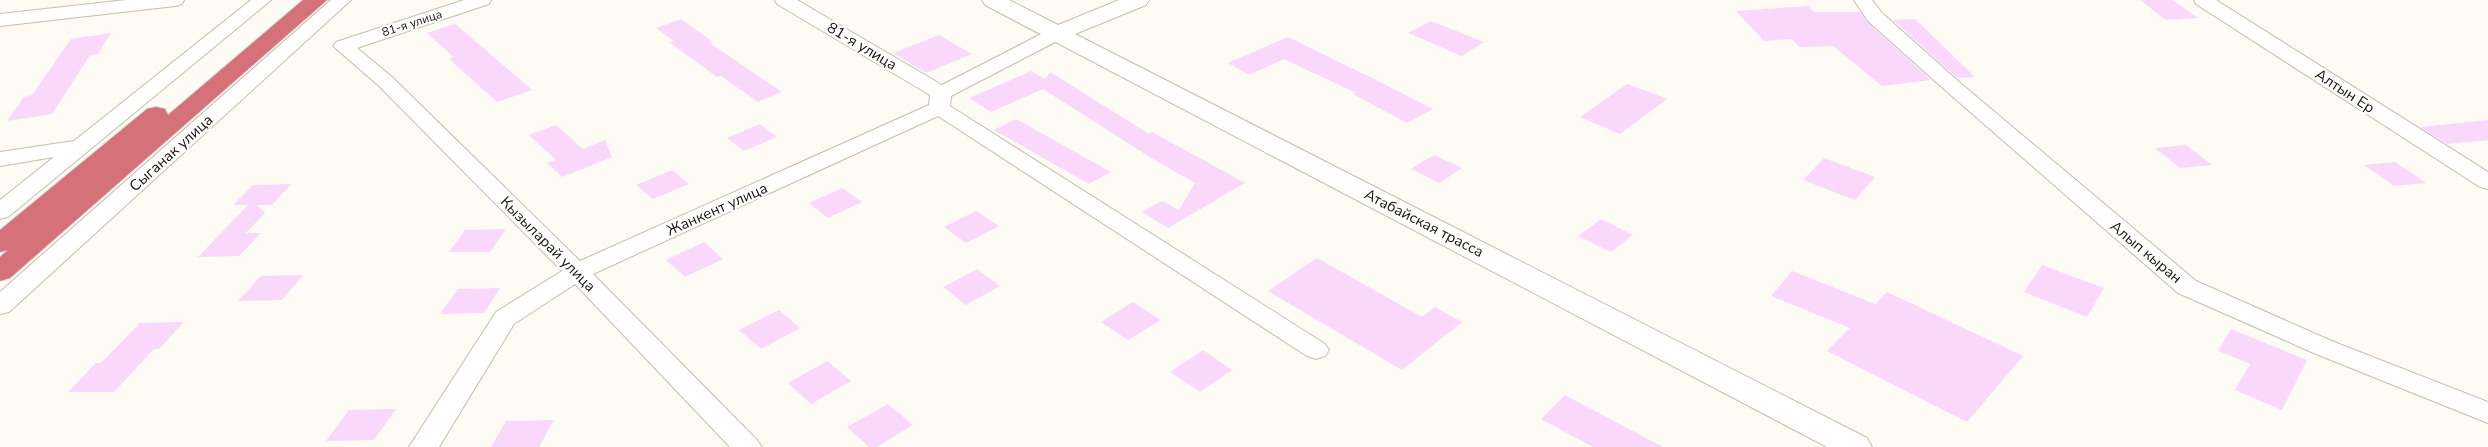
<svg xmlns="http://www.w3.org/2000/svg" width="2488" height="447" font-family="'Nunito Sans',sans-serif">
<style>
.building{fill:#fad8fc}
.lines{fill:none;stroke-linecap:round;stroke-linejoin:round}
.street-casing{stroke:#c5bead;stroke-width:2}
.secondary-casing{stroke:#c5bead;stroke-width:2}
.highway-casing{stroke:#dad9d8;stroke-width:2}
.street{fill:#fff;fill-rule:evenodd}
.secondary{fill:#fff;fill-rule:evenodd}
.highway{fill:#d57178;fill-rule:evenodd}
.labels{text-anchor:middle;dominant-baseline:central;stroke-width:4.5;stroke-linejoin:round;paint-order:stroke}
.far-street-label{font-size:12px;fill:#15130d;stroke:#fff}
.street-label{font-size:15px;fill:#15130d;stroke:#fff}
</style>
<rect width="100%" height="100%" fill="#fefbf4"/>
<!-- building -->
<path class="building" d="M2140 0H2173L2198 18 2166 20Z
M1808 6 1814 12H1860L1867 22 1931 80 1882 86 1833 46 1799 47 1792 39 1764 41 1736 11Z
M681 19 713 42 710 43 782 92 758 102 721 76 717 77 669 42 674 41 656 28Z
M1915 19 1975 77 1957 78 1893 20Z
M1431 21 1484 42 1462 56 1408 33Z
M455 24 495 58 532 90 497 102 449 59 454 57 427 33Z
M111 33 98 54 90 55 52 114 7 121 24 97 32 95 71 39Z
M939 35 972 54 926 73 893 53Z
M1288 37 1374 79 1433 109 1407 123 1353 94 1356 93 1284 59 1249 75 1228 63Z
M1031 71 1045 79 1050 72 1149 134 1152 132 1245 183 1168 228 1142 212 1162 201 1179 210 1195 183 1153 159 1043 89 991 112 969 98Z
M1627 84 1667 99 1620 134 1580 117Z
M1016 119 1111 172 1089 184 994 130Z
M2488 120V140L2447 144 2420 127Z
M760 124 777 137 744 151 727 138Z
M556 125 583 149 605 140 612 157 562 177 547 163 556 160 529 135Z
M2186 145 2212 165 2180 168 2155 148Z
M1434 155 1462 168 1439 183 1411 169Z
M1824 158 1875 177 1855 200 1803 180Z
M2395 162 2426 183 2394 186 2364 165Z
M672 170 689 184 653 199 636 185Z
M291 184 272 205H257L265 213 246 233H261L239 256 198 257 248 205H233L253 185Z
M842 188 862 202 828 218 809 203Z
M976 211 999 226 966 243 944 227Z
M1601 219 1633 235 1611 252 1578 236Z
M506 229 490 252H449L465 230Z
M704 242 723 259 685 277 666 260Z
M1317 258 1422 317 1435 307 1462 322 1402 370 1268 291Z
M2042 265 2104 288 2087 317 2024 292Z
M977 269 1000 286 966 305 943 287Z
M1792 271 1875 304 1887 292 2023 356 1967 422 1827 351 1850 328 1771 296Z
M303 275 282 300 238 301 261 276Z
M500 288 484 313 440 314 458 289Z
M1133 302 1161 320 1128 340 1101 322Z
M779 310 800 328 761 349 739 330Z
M184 322 159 349H154L114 392H68L96 363H101L140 323Z
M2231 329 2307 360 2282 410 2235 390 2250 364 2218 351Z
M1203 350 1232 370 1200 392 1170 372Z
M827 361 851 381 811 404 788 383Z
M1565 395 1663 447H1593L1541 419Z
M888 404 913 425 877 447H869L847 427Z
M396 409 374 440 326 441 349 410Z
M554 420 539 447H491L506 421Z"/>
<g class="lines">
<defs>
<path id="street" d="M126 0H184L182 4 175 6 0 26V14Z
M251 0H271L8 217 0 219V200L54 157 0 166V152L74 141Z
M331 0H351L9 312 0 314V292Z
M464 0H491L489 4 357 48 392 77 580 261 929 105 930 95 777 4 775 0H797L942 85 1051 29H1065L1068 33 1065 37 951 96 950 106 1325 344 1329 350 1325 356 1316 359 1307 356 938 116 593 274 757 440 762 447H730L575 284 514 324 439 447H409L496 312 562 271 378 85 333 46 336 42Z
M1854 0H1872L1882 13 1959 82 2196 281 2334 342 2488 402V423L2316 354 2178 293 1945 90 1868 21Z
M2194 0H2216L2488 172V189L2480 187 2196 4Z"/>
<path id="secondary" d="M982 0H1009L1058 25 1119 0H1149L1146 5 1075 34 1867 438 1872 447H1827L985 5Z"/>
<path id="highway" d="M303 0H327L10 278 0 281V257L8 250 0 252V230L147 109 156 107 165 109 168 115Z"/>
</defs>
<!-- street casing -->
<use href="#street" class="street-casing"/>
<!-- secondary casing -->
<use href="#secondary" class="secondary-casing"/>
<!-- highway casing -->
<use href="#highway" class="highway-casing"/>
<!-- street -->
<use href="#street" class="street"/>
<!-- secondary -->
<use href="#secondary" class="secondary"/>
<!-- highway -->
<use href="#highway" class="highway"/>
</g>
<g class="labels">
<!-- far-street labels -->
<g class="far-street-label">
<text transform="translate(412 23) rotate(-18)">81-я улица</text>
</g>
<!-- street labels -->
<g class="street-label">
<text transform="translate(862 46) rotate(31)">81-я улица</text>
<text transform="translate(2345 91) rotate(33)">Алтын Ер</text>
<text transform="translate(171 153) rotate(-42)">Сыганак улица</text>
<text transform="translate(717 209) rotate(-24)">Жанкент улица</text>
<text transform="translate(1424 223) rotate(27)">Атабайская трасса</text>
<text transform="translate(548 244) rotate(45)">Кызыларай улица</text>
<text transform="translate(2146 252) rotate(40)">Алып кыран</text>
</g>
</g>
</svg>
